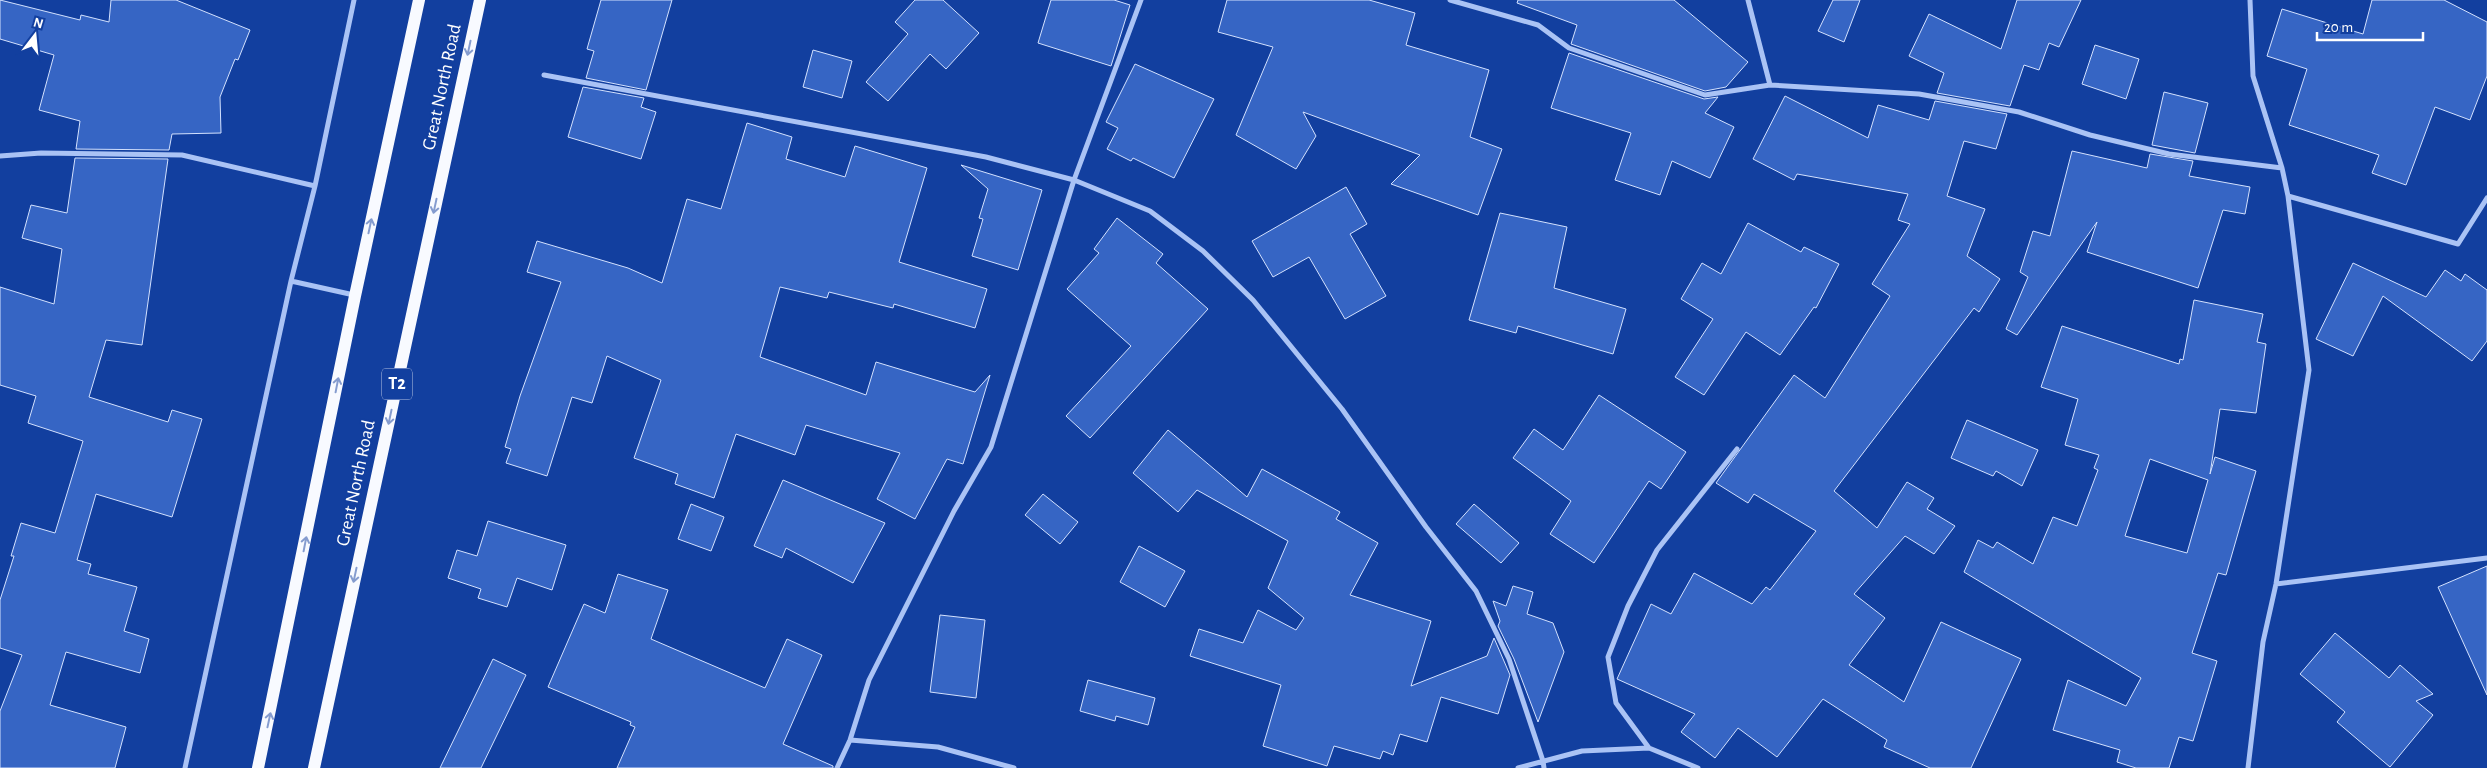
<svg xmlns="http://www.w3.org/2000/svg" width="2487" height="768" font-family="'Alegreya Sans',sans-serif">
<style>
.building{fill:#3665c4;stroke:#d3e1fe;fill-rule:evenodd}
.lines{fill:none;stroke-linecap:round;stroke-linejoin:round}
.minor{stroke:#aac3f5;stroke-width:5}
.primary{stroke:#f8faff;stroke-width:12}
.oneway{stroke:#859ccf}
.labels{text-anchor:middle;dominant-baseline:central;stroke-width:4;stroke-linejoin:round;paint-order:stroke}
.shield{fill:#123f9f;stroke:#b8c5e2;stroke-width:1}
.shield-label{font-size:18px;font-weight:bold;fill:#fff}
.street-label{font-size:19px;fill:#fff;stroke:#123f9f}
</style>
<rect width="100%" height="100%" fill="#123f9f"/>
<!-- building -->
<path class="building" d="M0 0 80 20 81 15 109 22 111 0H176L250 30 238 60 235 59 220 97 221 133 172 134 169 150 76 149 80 121 39 110 54 55 0 39Z
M601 0H672L646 90 586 78 594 51 587 49Z
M915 0H943L979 33 946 69 930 54 888 101 866 82 908 34 895 22Z
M1051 0H1114L1130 5 1111 66 1038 43Z
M1227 0H1369L1415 13 1406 45 1489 70 1470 137 1502 149 1478 215 1391 184 1420 155 1303 112 1316 136 1296 169 1236 135 1273 47 1218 32Z
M1518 0H1674L1748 62 1726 87 1705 91 1571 44 1577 25 1517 3Z
M1833 0H1860L1844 42 1818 31Z
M2017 0H2081L2059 47 2049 43 2039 70 2024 65 2010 106 1937 93 1944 73 1909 56 1929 14 2001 49Z
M2372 0H2444L2487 22V76L2470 120 2435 107 2406 185 2372 173 2379 155 2289 125 2307 69 2267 56 2282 9 2363 34Z
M2095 45 2139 59 2126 99 2082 84Z
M813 50 852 61 842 98 803 87Z
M1569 53 1704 99 1718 97 1705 113 1734 127 1710 178 1672 161 1660 195 1615 180 1631 133 1551 108Z
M1135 64 1214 99 1174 178 1133 158 1131 161 1107 149 1118 128 1106 122Z
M583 87 644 98 641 107 656 112 641 159 568 137Z
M2164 92 2208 103 2195 153 2152 145Z
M1785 96 1868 138 1878 105 1929 120 1935 101 2007 114 1996 149 1964 141 1947 196 1985 209 1967 256 2000 279 1979 312 1974 308 1834 491 1877 528 1907 482 1934 498 1927 509 1955 526 1934 554 1905 536 1854 594 1885 618 1849 665 1904 702 1941 622 2021 659 1971 768H1930L1884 747 1887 740 1823 699 1777 757 1738 728 1715 758 1681 732 1695 714 1617 679 1651 604 1671 614 1694 573 1752 604 1766 587 1770 590 1816 531 1754 494 1748 503 1716 483 1794 375 1825 398 1890 296 1872 284 1910 224 1898 220 1908 194 1797 174 1794 180 1753 159Z
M747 123 792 137 786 159 845 177 855 146 927 168 899 262 987 289 975 328 894 304 893 308 829 292 827 298 780 287 760 357 866 395 876 362 975 392 990 375 963 464 947 459 915 519 877 499 900 453 806 425 795 455 736 434 714 498 675 484 678 474 634 458 661 380 607 356 592 403 572 397 547 476 506 463 511 449 505 447 520 396 561 282 527 272 537 241 628 268 662 283 687 199 721 209Z
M2072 151 2147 168 2150 154 2193 161 2189 176 2250 187 2245 214 2223 210 2198 288 2087 252 2097 222 2017 335 2006 329 2028 277 2020 272 2033 231 2050 236Z
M75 158 168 159 142 345 106 340 89 397 168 422 172 410 202 419 172 517 96 494 77 560 91 564 88 574 137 587 124 631 149 639 140 673 66 652 50 705 126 727 115 768H0V711L22 655 0 648V600L14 556H11L21 523 55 533 83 441 28 423 36 396 0 385V287L54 304 62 249 22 238 31 205 67 213Z
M961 165 1042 190 1018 270 972 256 983 219 979 218 988 189Z
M1346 187 1367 224 1350 234 1386 296 1345 319 1309 257 1273 277 1252 241Z
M1500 213 1567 227 1554 288 1626 309 1613 354 1518 326 1516 333 1469 320Z
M1117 218 1163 254 1156 263 1208 309 1090 438 1066 416 1131 346 1067 289 1099 253 1094 249Z
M1748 223 1801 252 1804 247 1839 264 1816 308 1814 307 1780 355 1746 332 1704 395 1675 377 1713 319 1681 299 1702 263 1721 274Z
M2353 263 2426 297 2445 270 2461 281 2465 274 2487 290V341L2472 361 2383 296 2353 356 2316 339Z
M2194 300 2263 314 2257 342 2266 344 2256 413 2220 409 2210 474 2215 457 2256 471 2226 575 2218 573 2192 653 2217 661 2193 741 2179 737 2169 768H2136L2117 762 2120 750 2053 730 2068 680 2126 706 2141 678 1964 572 1978 540 1993 548 1997 542 2033 564 2053 517 2077 526 2098 470 2094 468 2099 455 2065 445 2078 399 2041 387 2062 326 2179 364 2180 359 2183 360ZM2150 459 2208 480 2187 553 2125 536Z
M1599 395 1686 452 1661 489 1649 481 1594 563 1550 534 1571 501 1513 458 1534 429 1563 450Z
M1967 420 2038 450 2022 486 1996 471 1993 476 1951 458Z
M1168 430 1247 497 1262 469 1340 512 1336 519 1378 543 1350 595 1431 621 1411 686 1487 656 1494 638 1510 675 1498 714 1441 697 1427 742 1400 734 1393 755 1383 751 1380 759 1334 746 1327 766 1263 746 1281 685 1190 656 1199 629 1243 643 1258 610 1296 630 1304 618 1268 588 1288 541 1197 490 1178 512 1133 473Z
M783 480 885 523 853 583 786 548 782 558 754 546Z
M1043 494 1078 522 1060 544 1025 515Z
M691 504 724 517 711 551 678 539Z
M1474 504 1519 543 1501 563 1456 524Z
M488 521 566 545 552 590 517 578 507 607 478 598 481 589 448 578 457 550 477 556Z
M1139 546 1185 571 1165 607 1120 582Z
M2487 566V695L2438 587Z
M618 574 668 590 651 639 765 688 787 639 822 655 783 744 833 766V768H617L635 727 630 725 631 722 548 687 584 604 605 613Z
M1513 586 1533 592 1527 614 1553 623 1564 652 1538 722 1514 659 1498 626 1500 621 1493 601 1506 606Z
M940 615 985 620 976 698 930 692Z
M2335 633 2389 678 2400 665 2433 694 2416 701 2433 715 2390 767 2337 722 2345 712 2300 674Z
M493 659 526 675 481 768H440Z
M1088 680 1155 698 1148 725 1116 716 1115 721 1080 711Z"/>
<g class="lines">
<!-- minor -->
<path class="minor" d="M1450 0 1538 25 1569 48 1705 95 1770 85 1919 94 2019 112 2090 135 2169 154 2282 168
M1748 0 1770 85
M544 75 986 157 1074 180 1150 211 1203 251 1253 300 1342 409 1426 527 1476 591 1509 659 1543 761 1544 768
M0 156 41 153 182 155 315 186
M2288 196 2458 244 2487 198
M291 281 354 295
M2276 584 2487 558
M850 740 938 747 1014 768
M1649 748 1616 703 1608 657 1628 606 1657 550 1737 449
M185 768 291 281 315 186 354 0
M837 768 850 740 869 680 954 511 991 447 1074 180 1141 0
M1518 768 1582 751 1649 748 1698 768
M2248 768 2263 642 2276 584 2309 370 2288 196 2282 168 2253 76 2250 0"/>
<!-- primary -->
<path class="primary" d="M258 768 355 296 419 0
M314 768 480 0"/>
</g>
<!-- one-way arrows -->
<defs><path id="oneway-shaft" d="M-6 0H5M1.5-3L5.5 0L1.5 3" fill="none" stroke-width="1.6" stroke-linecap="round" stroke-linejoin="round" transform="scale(1.25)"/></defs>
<g class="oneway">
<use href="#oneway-shaft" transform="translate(469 48) rotate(102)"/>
<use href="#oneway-shaft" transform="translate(435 206) rotate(102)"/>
<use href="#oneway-shaft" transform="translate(370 226) rotate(-78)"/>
<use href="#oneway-shaft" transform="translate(337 385) rotate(-79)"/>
<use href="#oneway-shaft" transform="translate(390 417) rotate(102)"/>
<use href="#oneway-shaft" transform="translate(305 544) rotate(-79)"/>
<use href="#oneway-shaft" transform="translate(355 575) rotate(102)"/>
<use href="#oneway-shaft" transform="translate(269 720) rotate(-78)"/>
</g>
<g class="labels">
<!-- shield labels -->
<rect class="shield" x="382" y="368.5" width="30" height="31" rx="4"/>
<g class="shield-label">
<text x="397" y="384">T2</text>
</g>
<!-- street labels -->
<g class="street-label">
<text transform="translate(442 87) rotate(-78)">Great North Road</text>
<text transform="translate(356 483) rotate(-78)">Great North Road</text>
</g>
</g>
<!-- north arrow -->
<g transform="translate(35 35) rotate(16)" stroke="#123f9f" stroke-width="4" paint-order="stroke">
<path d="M0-4L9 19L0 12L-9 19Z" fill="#ffffff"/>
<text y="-8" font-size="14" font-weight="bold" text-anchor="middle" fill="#ffffff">N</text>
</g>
<!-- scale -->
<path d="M2317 32v8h106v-8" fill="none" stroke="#ffffff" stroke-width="2.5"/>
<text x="2324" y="32" font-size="15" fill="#ffffff" stroke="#123f9f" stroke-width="4" paint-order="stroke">20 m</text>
</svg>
